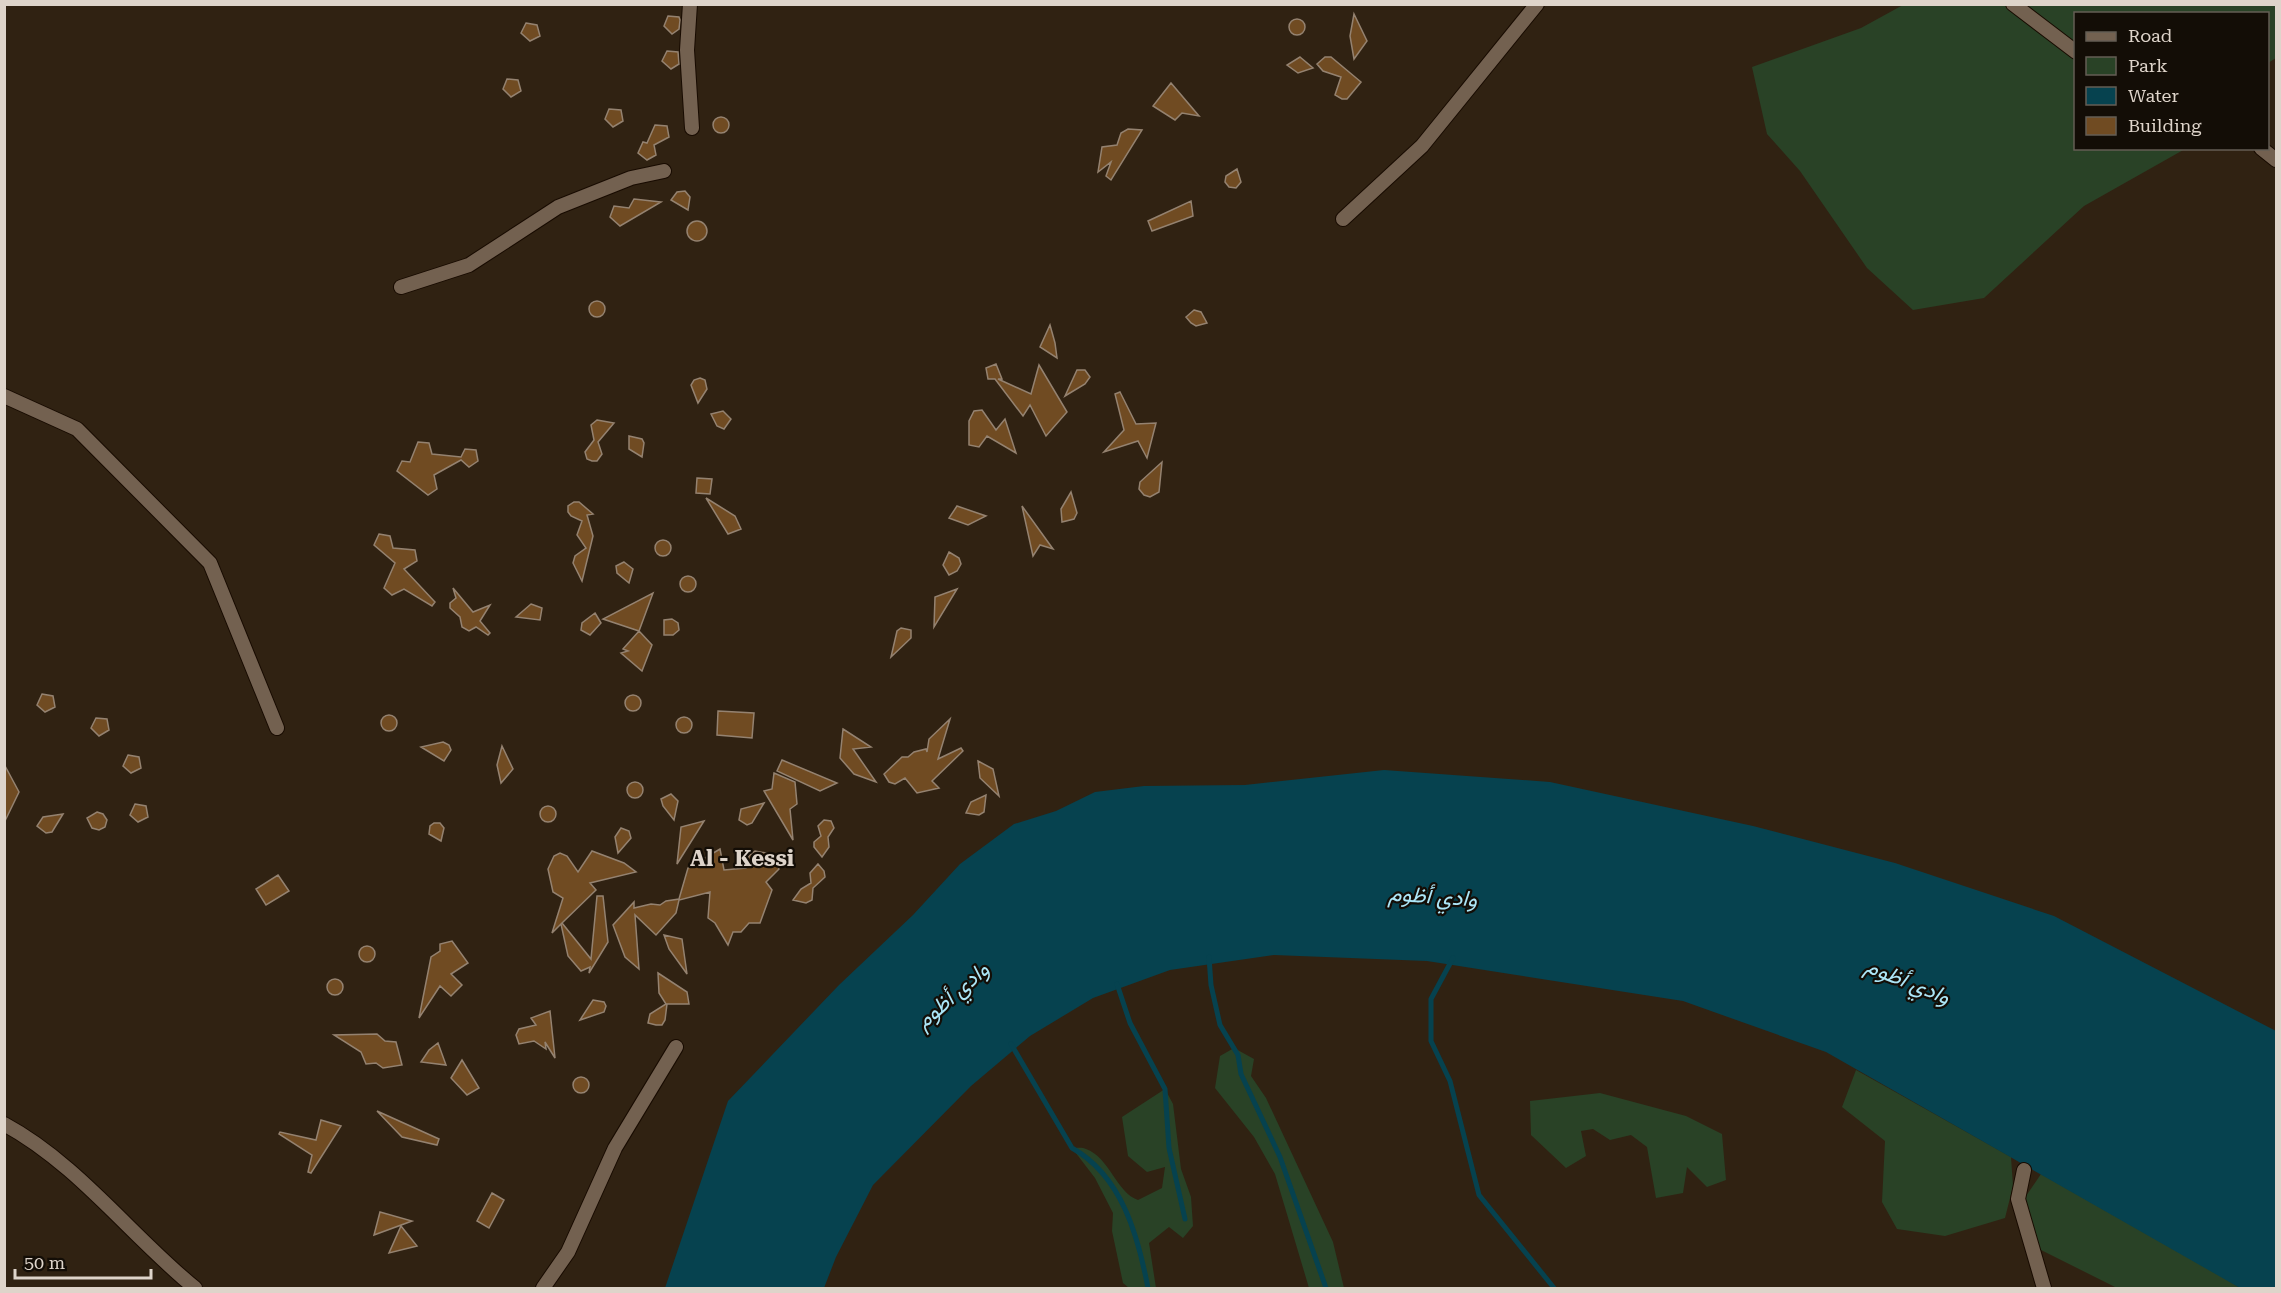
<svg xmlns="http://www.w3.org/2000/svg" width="2281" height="1293" font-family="'Roboto Serif',Vazirmatn,serif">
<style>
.green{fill:#294226}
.water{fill:#06424f}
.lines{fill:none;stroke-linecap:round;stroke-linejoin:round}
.stream{stroke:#06424f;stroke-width:5}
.building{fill:#704b22;stroke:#948270;stroke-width:1.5}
.street-casing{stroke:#180b01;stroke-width:16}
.street{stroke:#736150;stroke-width:14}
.labels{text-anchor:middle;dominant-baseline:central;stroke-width:4.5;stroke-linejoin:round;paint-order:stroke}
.neighbourhood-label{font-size:22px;font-weight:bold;fill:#ded4ca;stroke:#130d06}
.water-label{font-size:22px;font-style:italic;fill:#ace6f7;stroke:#130d06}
</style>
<rect width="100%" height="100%" fill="#302212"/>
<!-- green -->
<path class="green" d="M1903 5H2276V58L2268 63V14H2076V148L2185 149 2084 206 1984 298 1913 310 1867 268 1800 171 1767 134 1752 67 1861 28Z
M1234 1048 1254 1059 1251 1076 1266 1098 1333 1242 1344 1288H1309L1275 1174 1254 1137 1215 1088 1220 1056Z
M1856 1070 2011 1157 2013 1186 2005 1218 1945 1236 1897 1229 1882 1202 1885 1141 1842 1107Z
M1165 1089 1173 1104 1181 1169 1191 1197 1193 1226 1183 1238 1169 1227 1149 1243 1156 1288H1129L1123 1283 1112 1231 1113 1213 1095 1178 1072 1148C1076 1148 1083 1147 1086 1149 1109 1157 1117 1193 1138 1200L1162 1188 1165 1167 1147 1172 1128 1156 1122 1117Z
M1600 1093 1686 1116 1722 1134 1726 1180 1707 1187 1687 1167 1683 1193 1656 1198 1647 1147 1631 1135 1610 1140 1593 1129 1581 1131 1586 1156 1566 1168 1531 1135 1530 1101Z
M2041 1174 2226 1279 2240 1288H2117L2039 1249 2024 1199Z"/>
<!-- water -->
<path class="water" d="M1384 770 1550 782 1753 826 1895 863 2054 916 2276 1031V1288H2240L1826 1052 1683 1001 1427 961 1274 955 1170 970 1093 998 1030 1036 971 1086 873 1185 836 1257 824 1288H665L728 1101 839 985 913 915 960 864 1014 824 1056 811 1095 792 1144 786 1245 785Z"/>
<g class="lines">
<!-- stream -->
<path class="stream" d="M1209 957 1211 985 1220 1025 1238 1055 1241 1074 1280 1157 1326 1288
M1453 958 1431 999V1041L1450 1081 1479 1195 1554 1288
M1117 984 1130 1023 1165 1089 1169 1148 1185 1219
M1011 1044 1072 1148C1122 1176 1138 1236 1148 1288"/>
</g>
<!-- building -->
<path class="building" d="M1354 14 1367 41 1354 59 1350 36Z
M668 16 679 17 680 20 679 29 672 34 664 26Z
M1289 27a8 8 0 1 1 16 0a8 8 0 1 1-16 0Z
M526 23 537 25 540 36 530 41 521 33Z
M667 51 678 52 679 64 671 69 662 61Z
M1300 57 1313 68 1298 73 1287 65Z
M1325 57H1331L1361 82 1347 99H1342L1335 95 1341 77 1323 71 1317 64Z
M507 79 518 80 521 91 511 97 503 89Z
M1171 83 1199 116 1182 113 1175 120 1153 106Z
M609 109 621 110 623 121 613 127 605 119Z
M713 125a8 8 0 1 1 16 0a8 8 0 1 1-16 0Z
M655 125 667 126 669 137 654 145 656 155 647 160 638 153 643 142 647 143Z
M1128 129 1142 130 1111 180 1106 176 1111 162 1098 172 1102 147 1117 145 1121 133Z
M1237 169 1241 182 1236 188 1229 187 1225 182 1226 176Z
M685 191 690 197 688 210 671 200 677 192Z
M634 199 661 202 620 226 610 217 614 206 629 208Z
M1191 201 1193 216 1152 231 1148 221Z
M687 231a10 10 0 1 1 20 0a10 10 0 1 1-20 0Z
M589 309a8 8 0 1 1 16 0a8 8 0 1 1-16 0Z
M1194 310 1201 312 1207 323 1196 326 1191 323 1186 317Z
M1050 325 1055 343 1057 358 1040 347Z
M996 364 1002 379H998L1031 394 1039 365 1067 412 1046 436 1030 405 1023 416 995 379H988L986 368Z
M1077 370H1085L1090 377 1085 384 1065 396Z
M700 378 705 380 707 389 698 403 691 385 694 380Z
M1120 392 1136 424 1156 423 1147 458 1138 441 1104 452 1124 430 1115 394Z
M982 410 996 430 1005 419 1016 453 987 436 979 447 969 445V421L974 411Z
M723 411 731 419 724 429 717 426 711 414Z
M597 420 614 423 598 442 602 454 597 461H592L587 459 585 452 594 440 591 425Z
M629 436 642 439 644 443 642 457 629 449Z
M418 442 429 443 432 454 461 457 465 449 476 450 478 461 469 467 461 460 434 475 437 489 428 495 397 471 402 461 410 462Z
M1162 462 1159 492 1150 497 1144 495 1139 489 1140 482Z
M697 478 712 479 710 494 696 493Z
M1071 492 1077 513 1074 519 1062 522 1061 509Z
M706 498 735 516 741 529 728 534Z
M574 502H579L593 514 587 515 593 536 582 581 573 563 575 556 586 548 577 535 582 521 571 516 568 512V506Z
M957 506 986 516 968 525 949 518Z
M1022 506 1053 549 1040 545 1033 556Z
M379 534 390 536 393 548 415 550 417 561 404 569 435 602 432 606 404 589 392 595 384 588 395 563 374 545Z
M655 548a8 8 0 1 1 16 0a8 8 0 1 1-16 0Z
M949 552 959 558 961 564 957 571 949 575 943 565Z
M624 562 633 569 629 583 617 573 616 566Z
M680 584a8 8 0 1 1 16 0a8 8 0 1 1-16 0Z
M453 588 473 612 490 605 480 621 490 633 488 635 476 627 469 631 462 627 460 617 450 608V603L456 598Z
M957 589 934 627 935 597Z
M653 593 639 631 603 619Z
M531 604 542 608 540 620 516 617Z
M595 613 601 623 590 635 581 630 582 623Z
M672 619 678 623 679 630 673 635H664V620Z
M901 628 911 630V638L891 657 897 631Z
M639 631 652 645 642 671 621 653 628 651 623 649Z
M42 694 53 696 55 707 45 712 37 705Z
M625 703a8 8 0 1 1 16 0a8 8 0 1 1-16 0Z
M718 711 754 713 752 738 717 735Z
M381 723a8 8 0 1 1 16 0a8 8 0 1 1-16 0Z
M676 725a8 8 0 1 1 16 0a8 8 0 1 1-16 0Z
M96 718 107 719 109 730 99 736 91 728Z
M950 719 938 759 961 748 963 751 932 781 939 788 917 793 905 778 895 784 889 782 884 774 902 757H908L914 752 926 749 927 752 929 739Z
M843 729 871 747 853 749 876 782 854 774 840 758Z
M443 742 449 745 451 750 444 761 421 747Z
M502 746 513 769 501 783 497 765Z
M128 755 139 757 141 768 131 773 123 766Z
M782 760 837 783 820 791 777 771Z
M978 761 993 769 999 796 980 778Z
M4 764 19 792 4 823Z
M774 773 795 782 797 804 790 809 793 840 764 791 772 789Z
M627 790a8 8 0 1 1 16 0a8 8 0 1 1-16 0Z
M671 794 678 801 674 820 663 806 661 799Z
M986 795 984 812 979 815 966 813 971 802Z
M764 803 752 823 747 825 739 820 741 809Z
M135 804 146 806 148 817 138 822 130 815Z
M540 814a8 8 0 1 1 16 0a8 8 0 1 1-16 0Z
M97 812 103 814 107 820 105 827 99 830 92 828 87 818Z
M63 814 52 832 46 833 37 826 43 817Z
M824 820 831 821 834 828 828 837 829 847 822 857 814 847V842L821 836 818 826Z
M704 821 677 864 681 827Z
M434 823H440L444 828 441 841 429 834 430 826Z
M621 828 629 831 631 838 618 853 615 837Z
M720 849 724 870 746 868 749 856 755 851 776 855 779 869 766 882 772 890 760 923H749L741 932H733L728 945 715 923 708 918 710 892 679 900 676 913 656 935 635 915 639 969 625 957 613 925 634 902V908L651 904 660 905 666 901 679 899 688 868Z
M592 851 624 863 636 872 590 883 596 890 562 923 591 959 597 896H603L608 942 589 973 590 967 581 971 568 956 561 924 552 933 563 898 553 892 548 869 554 856 560 853 567 856 578 872Z
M818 864 824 871 825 877 813 888 812 900 806 903 793 900 801 889 811 883 810 873Z
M278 875 289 891 266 905 256 889Z
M664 935 682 939 687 974 669 949Z
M452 941 468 963 451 974 462 985 451 996 440 986 419 1018 431 957 440 951V944Z
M359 954a8 8 0 1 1 16 0a8 8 0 1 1-16 0Z
M658 973 687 992 689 1004H667L665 1020 662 1025H656L648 1023 650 1014 666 1004 659 993Z
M327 987a8 8 0 1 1 16 0a8 8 0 1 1-16 0Z
M593 1000 604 1002 606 1006 604 1012 580 1020Z
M550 1011 555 1058 545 1042 546 1049 534 1041 519 1044 516 1035 519 1029 536 1025 531 1018Z
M377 1034 385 1041 396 1042 402 1065 383 1068 376 1063 366 1064 361 1052 334 1035Z
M438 1043 446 1065 421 1062 429 1050Z
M462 1060 479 1088 467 1095 451 1078Z
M573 1085a8 8 0 1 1 16 0a8 8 0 1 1-16 0Z
M377 1111 439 1139 437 1145 402 1137Z
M321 1120 341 1126 311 1173 308 1172 312 1155 279 1134 280 1132 316 1140Z
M492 1193 504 1200 489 1228 477 1221Z
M380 1212 412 1221 374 1235Z
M401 1226 417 1246 389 1253Z"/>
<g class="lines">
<defs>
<path id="street" d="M690 4 687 50 692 128
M2013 4 2076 52
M2261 148 2276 160
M1343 219 1422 146 1537 4
M401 287 469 265 558 207 631 178 664 171
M4 396 77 429 210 563 277 728
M4 1124C78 1164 131 1236 195 1288
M2024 1170 2018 1199 2044 1288
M543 1288 568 1252 615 1148 676 1047"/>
</defs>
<!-- street casing -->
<use href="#street" class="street-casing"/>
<!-- street -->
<use href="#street" class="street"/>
</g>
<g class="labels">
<!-- neighbourhood labels -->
<g class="neighbourhood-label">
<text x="742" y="858">Al - Kessi</text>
</g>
<!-- water labels -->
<g class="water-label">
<text transform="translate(1433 896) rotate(4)">وادي أظوم</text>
<text transform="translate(1908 981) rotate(22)">وادي أظوم</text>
<text transform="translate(952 995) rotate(-41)">وادي أظوم</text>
</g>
</g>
<!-- border -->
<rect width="2281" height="1293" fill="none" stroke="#ded4ca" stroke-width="12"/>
<!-- legend -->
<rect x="2074" y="12" width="195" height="138" fill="#130d06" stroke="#645d54" stroke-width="1.5"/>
<rect x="2086" y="32" width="30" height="9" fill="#736150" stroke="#645d54" stroke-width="1.5"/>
<text x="2128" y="42" font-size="18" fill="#ded4ca">Road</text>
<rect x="2086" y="57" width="30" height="18" fill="#294226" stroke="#645d54" stroke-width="1.5"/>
<text x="2128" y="72" font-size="18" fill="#ded4ca">Park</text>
<rect x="2086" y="87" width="30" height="18" fill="#06424f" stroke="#645d54" stroke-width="1.5"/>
<text x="2128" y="102" font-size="18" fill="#ded4ca">Water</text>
<rect x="2086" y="117" width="30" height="18" fill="#704b22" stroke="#645d54" stroke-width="1.5"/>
<text x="2128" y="132" font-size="18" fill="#ded4ca">Building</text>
<!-- scale -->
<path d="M15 1269v9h136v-9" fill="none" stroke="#ded4ca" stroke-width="3"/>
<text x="24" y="1269" font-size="18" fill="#ded4ca" stroke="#130d06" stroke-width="4.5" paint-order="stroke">50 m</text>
</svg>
